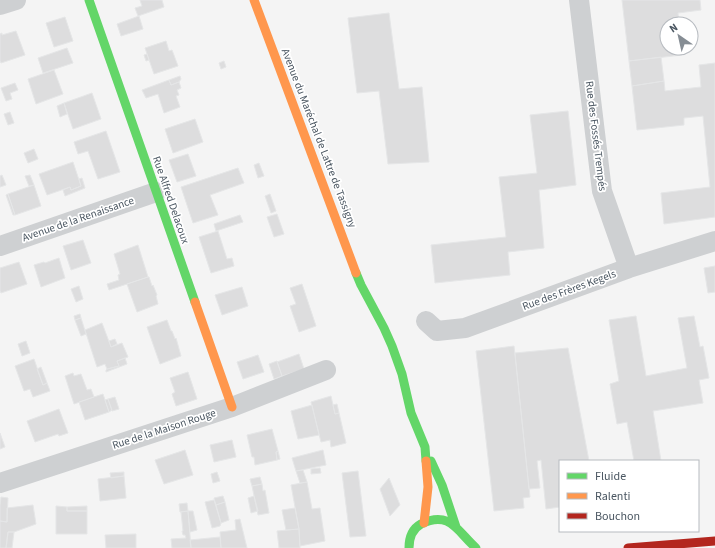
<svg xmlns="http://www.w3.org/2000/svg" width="715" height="548" font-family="'Source Sans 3',sans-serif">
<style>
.building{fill:#ddddde;stroke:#e5e6e7}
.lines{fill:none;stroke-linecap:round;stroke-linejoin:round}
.street{stroke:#ced0d2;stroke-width:20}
.fast{stroke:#63d668;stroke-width:9}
.slow{stroke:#ff974d;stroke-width:9}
.jam{stroke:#b3261e;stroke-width:9}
.labels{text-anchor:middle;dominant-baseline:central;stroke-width:3.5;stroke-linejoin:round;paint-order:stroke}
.street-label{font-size:11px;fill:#4a5661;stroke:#fff}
</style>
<rect width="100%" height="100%" fill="#f4f4f4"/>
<!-- building -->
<path class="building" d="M140 0H162L164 7 138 16 135 8 142 6Z
M622 0H700L701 10 678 13 679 24H667V48H681L682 55 629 61Z
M389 13 399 89 422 87 429 162 388 164 379 91 357 93 348 18Z
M139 16 143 29 121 36 117 24Z
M65 17 73 41 54 47 46 23Z
M16 31 25 55 1 63 0 61V34L2 33V35Z
M166 41 169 51 172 50 178 66 154 74 145 48Z
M67 48 73 63 43 73 38 58Z
M147 54 149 60 146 61 144 55Z
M661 57 664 81 632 86 629 61Z
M224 61 226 67 221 69 219 63Z
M715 63V217L664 224 661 193 710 187 703 116 684 118V125L637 130 632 86 664 81 665 91 701 87 699 65Z
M54 70 63 94 36 104 28 79Z
M180 76 181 79 179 82 171 85 169 80Z
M169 80 171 85 179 82 181 88 177 90 179 95 176 96 180 107 164 113 158 94 146 98 142 90Z
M15 83 18 90 10 93 12 99 6 101 1 88Z
M92 93 101 119 73 129 64 103Z
M64 103 67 114 60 117 57 106Z
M568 111 576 185 539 190 544 248 508 252 510 275 435 283 431 245 506 237 499 177 537 173 530 115Z
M10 112 14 123 8 125 4 114Z
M195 119 203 142 173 153 165 129Z
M106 131 120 172 98 179 88 151 78 154 74 142Z
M34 149 38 159 28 163 24 153Z
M188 154 196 176 177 182 169 160Z
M73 162 81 186 71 190 70 187 47 195 39 174Z
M259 163 264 176 258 178 254 165Z
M238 168 244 183 210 195 218 215 193 223 181 187Z
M2 175 6 185 0 187V176Z
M30 175 34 185 29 186 25 176Z
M82 178 85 188 65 196 63 190 70 187 71 190 81 186 79 179Z
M34 185 41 206 15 215 8 194Z
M8 194 15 215H13L6 195Z
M270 194 276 211 271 213 265 196Z
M277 214 284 234 274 237 267 217Z
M240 215 243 222 216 231 214 224Z
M218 231 227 259 232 258 234 266 211 273 199 237Z
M83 240 91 263 71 270 63 246Z
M138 245 148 277 109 290 107 284 119 280 118 275 120 274 114 254Z
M59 258 65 278 41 287 34 265 44 262 45 263Z
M19 262 27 284 1 293 0 291V268Z
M715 266V292L708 293 704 268Z
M148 277H149L152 286 153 285 157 295 156 296 158 304 137 312 127 284Z
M302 284 316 326 299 332 290 306 296 304 290 288Z
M79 286 83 299 76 302 71 289Z
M242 287 248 306 222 315 215 295Z
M80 314 81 318 75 320 74 316Z
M636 316 646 376 687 368 678 318 694 316 700 347 703 346 709 378 699 380 703 403 653 411 661 461H634L627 422 617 424 610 384 619 381 609 320Z
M81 318 86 334 81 336 75 320Z
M167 320 171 331H172L175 339 176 338 181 356 160 364 147 327Z
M102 323 111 347 122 343 128 357 117 361 119 366 107 369 105 364 97 367 85 330Z
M115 339 117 344 111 347 109 341Z
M26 341 30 353 22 356 18 344Z
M514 346 530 497 523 498 524 508 494 511 476 351Z
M568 348 589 461H560V507L546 509 541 460 537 461 540 488 529 489 515 353Z
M299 354 304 369 282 376 277 362Z
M258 355 264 372 243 379 237 362Z
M125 358 127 364 106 372V370L107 369 119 366 117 361Z
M34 359 43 385 47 383 50 391 33 397 30 389 24 391 15 366Z
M277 361 282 376 274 379 269 364Z
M41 367 47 383 43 385 37 369Z
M188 372 197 399 176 406 172 394 175 392 170 378Z
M73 373 74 376 81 374 87 390 91 389 94 397 74 404 65 376Z
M103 394 109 412 85 420 79 402Z
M331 396 335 414 339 413 346 443 331 447 330 440 321 442 311 402Z
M115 397 119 409 112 411 108 399Z
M108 399 112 410 109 412 105 400Z
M337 404 339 413 335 414 333 405Z
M312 405 319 435 298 439 291 411Z
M59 409 68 433 59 436 58 434 35 442 27 421Z
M272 429 278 451 276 452 277 460 255 465 254 457H252L247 435Z
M0 433 5 447 0 449Z
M232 440 236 457 214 462 210 445Z
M185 450 193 475 164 484 155 460Z
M323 450 326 465 296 471 292 458Z
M278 451 280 459 277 460 276 452Z
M320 468 321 473 311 474V469Z
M303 470 307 482 300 483 296 471Z
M358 471 366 536 350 537 342 473Z
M124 472V476L111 478 110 473Z
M217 472 220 481 213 483 211 474Z
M124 476 126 498 100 501 98 479Z
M260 477 262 484 252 486 250 479Z
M389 478 400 505 390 516 380 489Z
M307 482 312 509 320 508 325 541 300 546 299 529 291 485Z
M262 484 263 491 265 490 269 513 258 515 252 486Z
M223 496 225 502 216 505 214 498Z
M254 496 258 511 251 513 248 498Z
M1 497 8 498 7 522 0 521V505Z
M214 500 221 523 220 526 212 528 205 502Z
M225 502 229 520 221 523 216 505Z
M187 503 188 511 180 512 179 504Z
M33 505 36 524 14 532H8L6 548H0V521L7 522V508Z
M56 506 67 507V511H87V534H56Z
M87 506V511H67V507Z
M295 508 299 529 286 530 282 510Z
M188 511 191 548H172L171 539 186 538 185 535H183L182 531H183L181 512Z
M188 511H193L197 530 190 532Z
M240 519 247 548H221L220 532 236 530 235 520Z
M299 529 300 548H279L277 531Z
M8 532H14L12 548H6Z
M136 534V548H106L105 535Z
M220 537 221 548H191L190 540Z"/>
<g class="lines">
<!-- street -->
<path class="street" d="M579 0 602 191 629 268
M0 5 16 0
M0 246 156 192
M426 321 437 331 465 328 629 268 715 241
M0 483 232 407 326 370"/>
<!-- fast -->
<path class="fast" d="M89 0 195 302
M356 273 361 285 384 328 392 346 402 374 411 413 425 447 426 461
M431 461 442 485 456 527
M409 548C409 538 412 529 421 524 450 510 457 531 476 548"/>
<!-- slow -->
<path class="slow" d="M254 0 356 273
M195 302 232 407
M424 523 428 487 426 461"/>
<!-- jam -->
<path class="jam" d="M628 548 715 541"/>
</g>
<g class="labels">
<!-- street labels -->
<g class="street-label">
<text transform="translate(596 136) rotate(83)">Rue des Fossés Trempés</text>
<text transform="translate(319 138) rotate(69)">Avenue du Maréchal de Lattre de Tassigny</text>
<text transform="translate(171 200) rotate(71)">Rue Alfred Delacoux</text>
<text transform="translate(78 219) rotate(-19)">Avenue de la Renaissance</text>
<text transform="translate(569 290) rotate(-20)">Rue des Frères Kegels</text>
<text transform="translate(164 429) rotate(-18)">Rue de la Maison Rouge</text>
</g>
</g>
<!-- legend -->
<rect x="559" y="460" width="140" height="72" fill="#ffffff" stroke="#b7bbc0"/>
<rect x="567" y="473" width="20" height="6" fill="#63d668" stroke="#b7bbc0"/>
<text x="595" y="480" font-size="12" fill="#4a5661">Fluide</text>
<rect x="567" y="493" width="20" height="6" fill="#ff974d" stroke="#b7bbc0"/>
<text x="595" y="500" font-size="12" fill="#4a5661">Ralenti</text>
<rect x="567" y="513" width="20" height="6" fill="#b3261e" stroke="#b7bbc0"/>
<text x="595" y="520" font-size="12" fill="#4a5661">Bouchon</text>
<!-- north arrow -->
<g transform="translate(679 36) rotate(326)"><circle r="19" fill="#ffffff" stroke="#b7bbc0"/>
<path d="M0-3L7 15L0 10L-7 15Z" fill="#868d94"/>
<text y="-6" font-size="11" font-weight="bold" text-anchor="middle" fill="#4a5661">N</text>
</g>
</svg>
